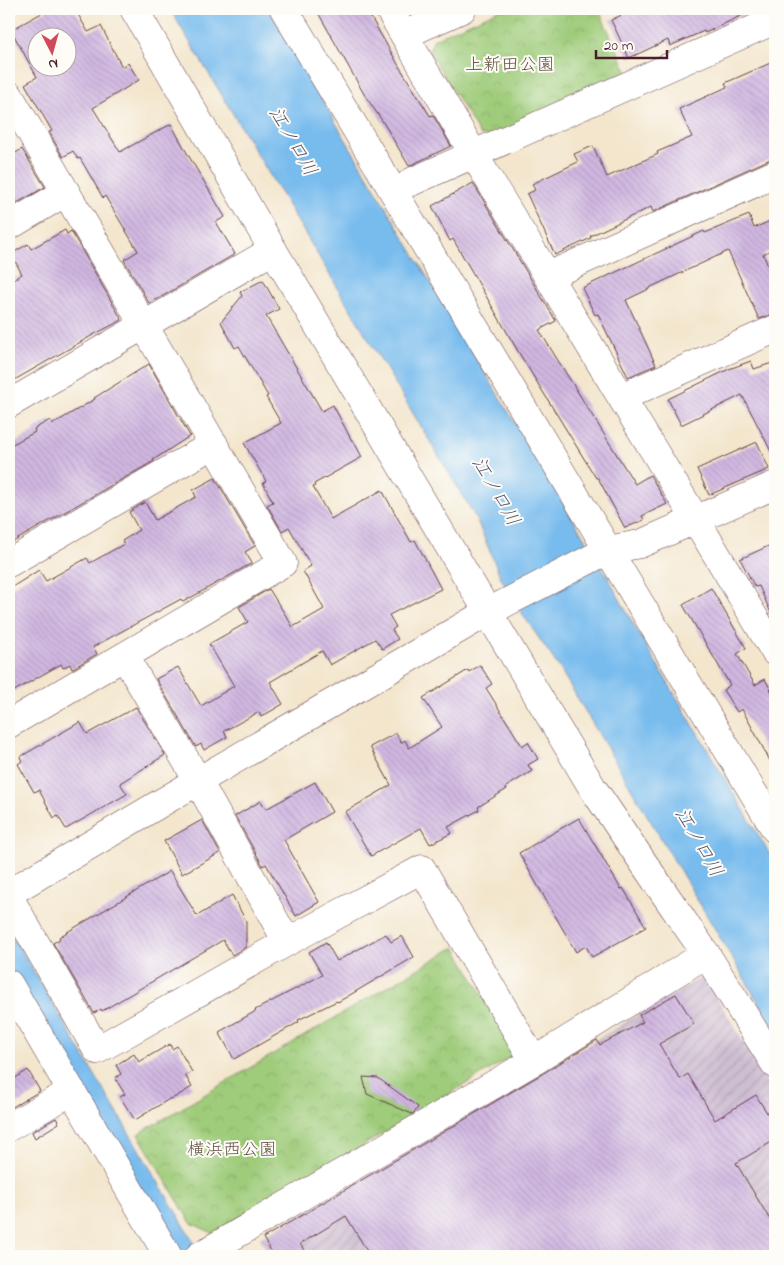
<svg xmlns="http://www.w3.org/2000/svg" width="784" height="1265" font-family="'Indie Flower','Klee One',sans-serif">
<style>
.industrial{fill:url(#industrial-furrows)}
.park{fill:url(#park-crowns);stroke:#747652}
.water{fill:#78bcee;stroke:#616e8c}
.building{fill:url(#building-back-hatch);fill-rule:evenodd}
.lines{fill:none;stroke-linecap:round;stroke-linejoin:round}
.street-casing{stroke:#633d43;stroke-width:29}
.secondary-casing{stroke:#633d43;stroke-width:29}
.street{stroke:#fff;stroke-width:28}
.secondary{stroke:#fff;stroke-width:28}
.labels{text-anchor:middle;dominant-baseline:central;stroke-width:4;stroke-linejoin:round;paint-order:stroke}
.park-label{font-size:18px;fill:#645343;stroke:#fdfcf7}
.water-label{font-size:19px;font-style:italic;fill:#5a566f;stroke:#fdfcf7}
</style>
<defs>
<pattern id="industrial-furrows" width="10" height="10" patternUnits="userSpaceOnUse" patternTransform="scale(1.25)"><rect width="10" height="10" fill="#cebed1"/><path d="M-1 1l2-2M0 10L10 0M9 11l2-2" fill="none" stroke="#b2a3b4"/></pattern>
<pattern id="park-crowns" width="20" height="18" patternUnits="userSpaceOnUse" patternTransform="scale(1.25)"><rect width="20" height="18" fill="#9fcc7a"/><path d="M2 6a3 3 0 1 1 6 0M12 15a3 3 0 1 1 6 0" fill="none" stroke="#8aaf6a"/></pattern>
<pattern id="building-back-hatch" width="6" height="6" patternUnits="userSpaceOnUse" patternTransform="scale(1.25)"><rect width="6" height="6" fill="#d0b7e1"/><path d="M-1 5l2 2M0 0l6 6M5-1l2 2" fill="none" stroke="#b49dc1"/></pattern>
</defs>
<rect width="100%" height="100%" fill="#fdfcf7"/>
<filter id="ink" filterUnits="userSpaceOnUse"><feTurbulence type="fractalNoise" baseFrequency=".02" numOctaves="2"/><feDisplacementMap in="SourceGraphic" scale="10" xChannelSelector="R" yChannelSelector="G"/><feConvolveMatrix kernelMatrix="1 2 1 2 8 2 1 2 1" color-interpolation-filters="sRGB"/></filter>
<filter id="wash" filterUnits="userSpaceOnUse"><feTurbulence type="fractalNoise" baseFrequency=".0096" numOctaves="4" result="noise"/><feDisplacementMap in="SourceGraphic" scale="20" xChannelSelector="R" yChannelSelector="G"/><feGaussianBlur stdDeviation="1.12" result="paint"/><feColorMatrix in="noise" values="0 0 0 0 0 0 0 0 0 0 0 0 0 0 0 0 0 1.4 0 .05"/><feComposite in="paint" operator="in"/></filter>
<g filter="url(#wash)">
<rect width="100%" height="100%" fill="#f3e6cd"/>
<!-- industrial -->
<path class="industrial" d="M704 976 775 1094V1256H270L260 1238Z"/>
<!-- park -->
<path class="park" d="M501 9H598L628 73 493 136 480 135 429 51 434 39Z
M455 947 511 1043V1057L215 1234 191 1223 138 1134Z"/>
<!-- water -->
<path class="water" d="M170 9H268L438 295 605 572 637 631 775 863V1030L559 667 525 618 501 578 476 518Z
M9 930 202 1256H180L9 966Z"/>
<g id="blocks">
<!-- building -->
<path class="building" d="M49 9H75L88 32 101 26 122 67 128 63 139 80 93 108 120 152 171 124 187 153 225 217 216 222 235 254 156 300 155 299 149 303 124 260 138 251 105 196 103 198 80 158 78 159 73 151 63 157 49 132 52 131 25 84 37 77 11 30ZM38 38H68V68H38Z
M316 9H366L399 66 430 116 433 115 451 146 409 166 383 122 364 94Z
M634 9H755L705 33 704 31 670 46 668 40 629 58 611 20Z
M775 61V157L653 212 651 207 590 236 591 238 555 255 527 194 535 190 532 184 578 162 574 154 593 146 607 177 658 154 657 152 692 137 679 109 727 87 725 83Z
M22 149 45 187 17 203 9 188V157Z
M473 183 556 321 539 330 635 484 650 475 667 504 642 516 644 520 625 528 598 478H596L519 353 453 239 450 241 432 206Z
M749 215 754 228 775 219V248L763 254 775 283V314L759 319 728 251 649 288V289L626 300 656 365 628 377 598 314 595 315 582 288 704 231 705 233Z
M65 230 67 234 71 231 122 320 93 335 9 383V282L22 274 11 254 28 244 31 249Z
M263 280 279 309 266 316 322 411 333 405 352 441 353 440 362 457 314 484 315 486 313 487 331 519 382 490 411 542 415 540 441 589 389 615 396 627 392 630 398 639 382 649 375 639 330 665 322 651 270 682 283 704 261 717 259 712 224 731 227 737 204 750 201 744 196 747 156 679 178 667 201 706 234 686 209 644 248 622 239 607 269 589 293 627 324 609 303 571 311 566 289 527 282 531 267 505 273 502 263 483 266 481 244 443 281 423 266 397 268 396 239 346 235 348 221 322 242 296 240 292Z
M751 361 754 369 775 362V459L742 395 681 425 668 399 729 369Z
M149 364 190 436 153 460 154 461 9 544V446L35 432 34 429 50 420 53 424 95 399 94 398Z
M757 442 769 469 709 495 697 469Z
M215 478 255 546 245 552 252 563 183 602 181 599 93 647 97 654 72 669 70 664 63 668 61 664 9 694V589L39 570 46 581 87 558 90 563 124 544 122 541 139 530 129 512 145 502 155 520 196 497 193 490Z
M775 543V622L759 586 755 587 740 559Z
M711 588 746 648 737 654 755 685 765 679 775 698V770L742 709 737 712 723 690 730 685 683 605Z
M480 665 492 684 486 688 522 746 528 742 538 759 528 765 532 771 506 787 507 789 478 807 479 810 448 827 452 833 430 844 421 828 371 856 345 812 391 785 370 747 396 733 401 743 405 740 409 748 442 727 423 698 468 670 469 672Z
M136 707 165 755 120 783 127 794 66 829 58 816 54 818 39 790 34 792 18 764 22 761 20 757 80 722 87 734Z
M315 782 332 812 284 840 319 902 296 916 266 864 263 866 235 816 261 801 266 809Z
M579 818 621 889 623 888 646 927 592 957 586 946 576 952 519 853Z
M202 820 220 853 182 874 164 841Z
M170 871 197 916 232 895 246 921V947L232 955 223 940 102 1011 101 1009 94 1013 53 943 60 939 59 937Z
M386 934 391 942 402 936 414 957 338 1002 337 1001 298 1020 299 1022 234 1059 219 1032 256 1011 255 1010 322 975 309 952 326 942 337 961Z
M676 994 694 1024 659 1044 680 1079 688 1074 715 1120 756 1095 775 1126V1140L736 1163 775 1228V1256H370L346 1216 300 1244 308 1256H274L263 1238 542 1074 597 1040 600 1045 643 1022 639 1015Z
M170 1044 172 1049 177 1046 192 1072 185 1075 192 1087 172 1099 171 1098 135 1120 120 1097 125 1094 115 1078 121 1074 116 1065 134 1054 139 1062Z
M28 1070 40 1091 9 1109V1082Z
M363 1077 378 1078 418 1107 415 1112 412 1114 367 1094Z
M56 1118 59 1123 35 1138 32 1132Z"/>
</g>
</g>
<g filter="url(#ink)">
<use href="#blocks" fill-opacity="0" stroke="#633d43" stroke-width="1"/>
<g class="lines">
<defs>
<path id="street" d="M284 9 775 829
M389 9 474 155 696 520 775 652
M404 35 462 9
M9 95 283 563 9 724
M411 182 775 20
M9 226 66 192
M548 276 775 174
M622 397 775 329
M9 404 273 250
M9 563 214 444
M125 657 198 781 287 942
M9 893 198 781 488 612 608 550 640 544 775 485
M9 897 97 1050 287 942 422 869 534 1061
M9 984 168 1256
M9 1127 72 1091
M199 1256 534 1061 706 954"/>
<path id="secondary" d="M134 9 273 250 592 787 651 874 706 954 775 1064"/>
</defs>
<!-- street casing -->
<use href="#street" class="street-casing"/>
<!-- secondary casing -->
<use href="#secondary" class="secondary-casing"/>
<!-- street -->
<use href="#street" class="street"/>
<!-- secondary -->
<use href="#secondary" class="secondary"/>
</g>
</g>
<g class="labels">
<!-- park labels -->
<g class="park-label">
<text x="510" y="66">上新田公園</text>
<text x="232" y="1151">横浜西公園</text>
</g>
<!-- water labels -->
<g class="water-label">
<text transform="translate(292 142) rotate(60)">江ノ口川</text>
<text transform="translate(495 492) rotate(60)">江ノ口川</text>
<text transform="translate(698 843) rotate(60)">江ノ口川</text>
</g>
</g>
<!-- margin -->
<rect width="784" height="1265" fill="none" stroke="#fdfcf7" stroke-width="30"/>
<!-- north arrow -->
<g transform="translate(52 52) rotate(174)"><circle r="24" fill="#fdfcf7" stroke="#b5a4a5"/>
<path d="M0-4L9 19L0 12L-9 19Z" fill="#d1495b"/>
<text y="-8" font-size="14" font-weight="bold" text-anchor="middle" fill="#4a1f2b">N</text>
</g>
<!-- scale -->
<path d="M596 50v8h71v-8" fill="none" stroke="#4a1f2b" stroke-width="2.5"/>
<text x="604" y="50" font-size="15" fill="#4a1f2b" stroke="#fdfcf7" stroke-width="4" paint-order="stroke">20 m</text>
</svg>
